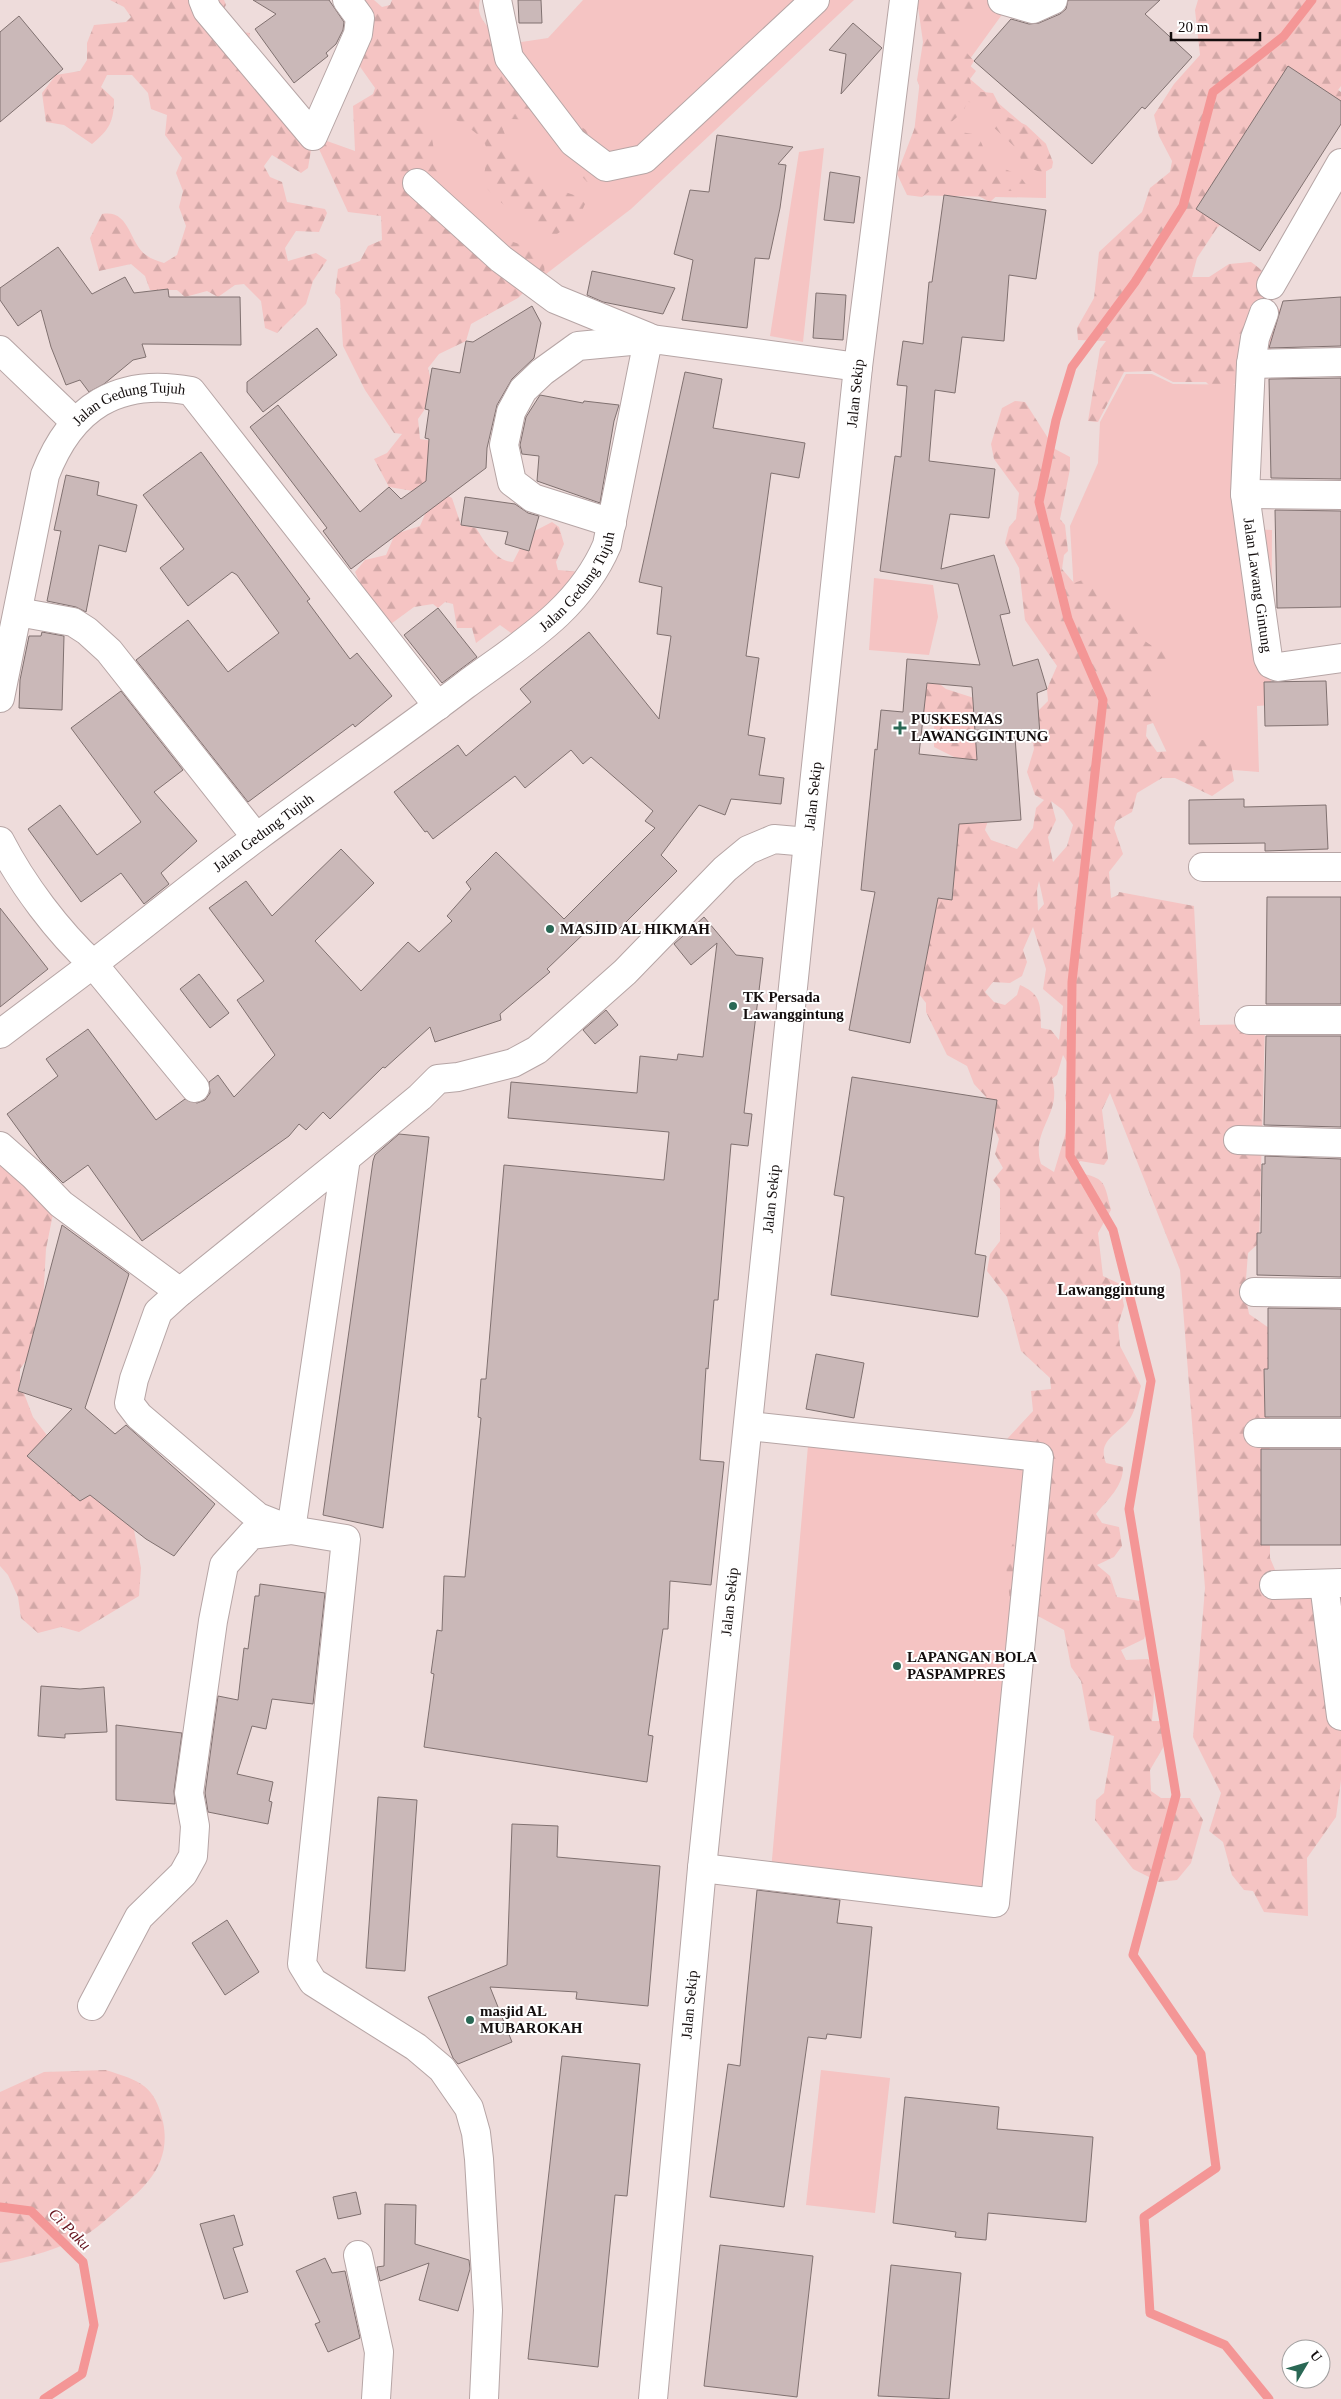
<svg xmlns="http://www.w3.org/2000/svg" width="1341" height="2399" font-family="'Times New Roman',serif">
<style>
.grass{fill:#f5c4c3}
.forest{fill:url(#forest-firs);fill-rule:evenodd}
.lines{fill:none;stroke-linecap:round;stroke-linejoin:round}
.stream{stroke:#f49696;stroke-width:9}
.building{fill:#cab8b8;stroke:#807170;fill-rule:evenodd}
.minor-casing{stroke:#b6a5a5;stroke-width:30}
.minor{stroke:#fff;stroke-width:28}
.poi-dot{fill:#2a6855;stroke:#fff;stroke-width:2}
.labels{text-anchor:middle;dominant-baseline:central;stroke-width:4;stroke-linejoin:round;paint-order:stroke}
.street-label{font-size:15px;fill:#140e0e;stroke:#fff}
.poi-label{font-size:15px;font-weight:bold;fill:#140e0e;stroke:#fff;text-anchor:start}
.neighbourhood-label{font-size:16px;font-weight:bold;fill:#140e0e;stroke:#fff}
.water-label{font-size:16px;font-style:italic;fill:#65121c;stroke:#fff}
</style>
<defs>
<pattern id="forest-firs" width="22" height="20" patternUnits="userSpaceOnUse" patternTransform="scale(1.25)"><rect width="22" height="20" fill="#f5c4c3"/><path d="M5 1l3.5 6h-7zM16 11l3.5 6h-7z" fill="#d1a7a6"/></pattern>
</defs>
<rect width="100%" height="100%" fill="#eedcdb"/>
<!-- grass -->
<path class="grass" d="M583 0H854L631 209 529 287 451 291 405 100 455 52 548 38Z
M929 0H994L1006 9 967 63 976 71 970 79 1046 144V198L907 195Z
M824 148 803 342 770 336 799 152Z
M1126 374H1152L1173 384 1262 385 1247 529 1272 530 1271 705 1257 706 1259 772 1183 766 1170 759 1153 723 1074 593 1070 526 1098 463 1100 422Z
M874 578 933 585 938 617 929 655 869 650Z
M809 1434 1027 1461 982 1896 771 1871Z
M821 2070 890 2078 875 2213 806 2205Z"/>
<!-- forest -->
<path class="forest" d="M110 0H224L226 5 219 17 227 30 250 33 248 51 274 68 312 144 308 168 301 173 272 155 264 166 270 177 282 182 287 202 325 209 327 213 319 232 296 231 285 248 288 261 316 253 327 260 313 281 306 304 277 333 265 328 261 301 244 284 235 285 218 297 207 291 185 297 177 290H150L145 276 131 264 99 271 90 238 102 214C130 209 129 243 146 255 151 259 158 261 164 263L177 255 186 226 179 207 183 191 176 173 182 158 165 135 167 115 151 109 148 93 132 75H107L101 87 114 99C114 122 109 130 92 144L64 125 46 122 42 93 56 75 80 71 87 60V43L94 25 126 22 131 17 124 7Z
M359 0H374L382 7 390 5 392 0H480C476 14 483 21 492 32L506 31 520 41 523 66 546 78 558 111 586 130 606 167 603 176 587 182 560 152 554 137 535 120 511 119 503 129 512 154 553 188 580 197 585 204 578 220 554 236 545 237 493 196 483 183C484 172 488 158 486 147 484 132 442 110 428 111L423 120 430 128 442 193 489 234 534 249 544 261 545 280 529 287 518 298 471 324 466 341 439 354 428 368 432 385 425 409 418 419 420 439 434 441 435 489 452 498 461 525 476 528C485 542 495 561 513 562L527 535 552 522 559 527 564 544 556 562 558 570 581 572 526 644 500 625 476 643 472 628H457L453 604 445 602 438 608 433 604 414 607 384 629 368 602 355 572 365 560 386 555 395 534 420 526 426 512 413 491 389 487 374 459 387 453 402 434 394 433 365 390 343 346 340 299 335 293 338 269 360 261 368 246 382 240 381 216 348 212 313 136 355 151 353 106 373 94 375 88 349 51 365 32 373 38Z
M917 0H989L988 7 979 13 964 11 953 37 974 61 966 74 970 79 972 91 993 93 1005 116 1026 125 1046 144 1053 162 1052 168 1043 173 1024 166 1016 148 991 125 984 109 967 101 964 111 948 125 950 130 978 135 990 163 1019 175 1031 191H1002L990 202 969 191 939 184 922 197 907 195 897 174 925 101 917 80 923 42Z
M1198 0H1341V86L1338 90 1341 92V113L1217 228 1197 258 1192 277H1209L1229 264 1251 262C1267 273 1275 283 1272 303L1285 314C1278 330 1272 349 1264 364 1256 378 1228 389 1213 389L1206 382H1173L1152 371 1124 372 1098 422 1088 421 1100 349 1106 341 1078 340 1077 328 1094 298 1099 252 1142 212 1150 188 1170 172 1172 161 1159 136 1154 115 1174 84 1200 55 1195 10Z
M1015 401 1025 402 1055 449 1070 457V469L1060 519 1065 525 1068 551 1064 555 1062 569 1074 583 1085 579 1108 603 1125 609C1135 628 1140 645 1163 649L1167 657 1161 676 1149 679 1148 691 1157 706 1153 723 1147 725 1146 736 1157 752 1174 751 1193 739 1221 742 1229 752 1234 781 1212 796 1175 778H1162L1137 793 1132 812 1116 821 1114 828 1123 854 1109 872 1111 898 1118 895 1119 892 1194 906 1200 1025 1265 1024 1259 1243 1248 1253 1245 1292 1249 1314 1269 1328 1270 1558 1276 1572 1341 1615V1780L1336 1817 1307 1858 1308 1916 1264 1912 1253 1891 1244 1890 1232 1875 1223 1842 1209 1831 1221 1793 1193 1737 1205 1588 1180 1270 1110 1093 1102 1110 1108 1159 1104 1165 1080 1161 1072 1171C1105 1179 1103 1177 1111 1210L1098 1233 1103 1276 1120 1284 1124 1306 1118 1325 1120 1346 1141 1386C1138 1395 1136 1408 1131 1417 1121 1433 1096 1439 1106 1463L1123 1467C1123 1487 1108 1499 1096 1514L1102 1523 1119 1527 1122 1546 1114 1557 1097 1565 1110 1576 1117 1597 1140 1601 1151 1618 1144 1639 1121 1650 1126 1660 1148 1659 1156 1667 1152 1721H1164L1168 1739 1150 1770 1151 1791 1161 1798H1190L1203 1820 1191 1863 1177 1880 1159 1882 1133 1869 1095 1820 1096 1800 1104 1793 1114 1736 1090 1730 1081 1681 1071 1667 1064 1630 1010 1601 1005 1558 1042 1491 1014 1452 1007 1439 1033 1411 1031 1391 1051 1389 1050 1378 1021 1351 1007 1297 987 1271 990 1254 1000 1241V1189L993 1180 1003 1168 995 1154 999 1139 985 1107 986 1097 974 1084 967 1066 947 1055 926 1012V1003L908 980 917 944 932 931 927 920 960 760 934 747V722L918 718 908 697 932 678 946 689 974 698 991 811 985 830 991 840 1017 849 1033 828 1036 808 1044 800 1035 795 1027 772 1034 749 1029 720 1048 701 1047 689 1057 666 1025 620 1019 568 1005 543 1009 527 1016 519 1019 493 994 459 991 444 1002 408ZM1051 801 1063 810 1073 825 1067 846 1053 862 1048 837 1056 820ZM1039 881 1044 904 1038 911 1037 890ZM1033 927 1046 969 1043 989 1063 1006 1059 1040 1051 1030 1041 1028C1040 1006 1043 995 1020 985L1017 995 1005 1005 994 1002 985 992 993 982 1010 983 1022 976 1027 962 1023 950ZM1063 1055 1071 1069 1065 1098 1070 1119 1054 1172 1041 1164C1030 1130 1063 1114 1052 1079L1057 1075Z
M0 1157 53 1214 46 1249 41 1340 20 1369V1383L33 1417 79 1477 124 1509 134 1530 141 1568 139 1596 79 1632 61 1627 38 1633 21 1618 18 1597 8 1575 0 1566Z
M106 2070C140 2081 155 2085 163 2122 172 2165 144 2189 114 2213 105 2220 96 2229 87 2234 62 2248 28 2258 0 2263V2092L44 2072Z"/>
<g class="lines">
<!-- stream -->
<path class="stream" d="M0 2207 31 2211 83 2262 94 2325 82 2374 44 2399
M1269 2399 1225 2345 1150 2313 1144 2217 1216 2168 1201 2054 1133 1955 1176 1795 1129 1509 1151 1381 1113 1230 1070 1156 1072 982 1103 700 1068 619 1039 502 1056 420 1072 367 1135 282 1183 206 1213 92 1284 36 1312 0"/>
</g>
<!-- building -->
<path class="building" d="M253 0H329L344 22 343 30 336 44 326 53 328 56 294 83 255 29 276 14Z
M518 0H541L542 23H519Z
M1068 0H1160L1145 14 1192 57 1145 109 1142 107 1092 164 974 61 1011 19 1029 24 1039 23 1060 14 1066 9Z
M19 16 63 69 0 122V32Z
M853 23 882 48 841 94 846 54 829 50Z
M1288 66 1341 101V124L1260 251 1196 209Z
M717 135 793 147 778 164 786 165 780 208 769 259 755 258 747 328 682 320 693 260 674 254 690 190 709 192Z
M830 172 860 177 854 223 824 220Z
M944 195 1046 210 1036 279 1009 275 1004 341 962 337 955 393 935 390 929 461 995 469 989 518 950 514 941 569 994 555 1010 613 1000 615 1013 666 1038 659 1047 689 1037 693 1040 735 1015 737 1021 820 959 824 952 900 938 898 910 1043 849 1030 875 892 861 890 875 749 877 750 881 710 903 712 907 659 980 665 958 584 880 571 895 456 901 457 907 386 897 385 903 341 923 344 929 282H932ZM927 683 972 687 977 760 919 754Z
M58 247 92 294 125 277 134 293 168 289 169 297H240L241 345 142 344 146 357 133 360 104 384 89 392 80 380 66 385 51 347 41 310 18 326 0 300V288Z
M592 271 675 288 663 314 603 302 587 295Z
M816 293 846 295 843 340 813 338Z
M1341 297V346L1269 348 1283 301Z
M532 306 541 323 534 358 512 379 497 405 487 448 486 468 351 569 323 531 327 528 250 427 278 405 360 512 389 487 401 499 426 481 429 439 425 438 429 410 425 409 432 368 460 373 466 341 473 342Z
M317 328 337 355 263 412 247 392V382Z
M685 372 722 379 713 428 805 443 799 478 771 473 746 656 759 658 748 735 765 738 759 775 784 778 781 804 731 799 725 815 699 805 661 855 677 871 612 936 597 921 547 969 550 972 500 1014 501 1020 435 1042 430 1027 385 1068 383 1067 330 1119 323 1112 306 1130 299 1124 289 1136 142 1241 88 1165 63 1183 42 1162 7 1114 58 1076 46 1059 88 1029 156 1120 185 1099 197 1103 205 1100 210 1093 209 1082 218 1075 234 1097 275 1055 237 1000 264 981 209 908 246 881 272 916 341 849 374 883 315 941 361 991 408 942 419 952 452 921 447 916 471 889 466 882 496 852 564 919 655 828 645 821 653 811 591 757 583 764 571 750 525 788 515 776 433 839 427 831 425 832 394 792 458 745 466 756 531 702 520 689 589 632 659 719 671 636 657 634 662 587 639 582Z
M1341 378V479L1271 478 1269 379Z
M540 395 583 403 584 401 619 405 614 421 600 503 537 481 539 456 522 454 520 445 526 417Z
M201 452 310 599 307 601 350 659 357 653 392 696 355 727 353 724 248 802 136 660 188 620 228 672 279 633 237 575 232 572 188 606 160 568 184 549 143 495Z
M66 475 99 482 97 495 137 505 126 552 99 545 86 612 76 607 47 601 61 531 54 530Z
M465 497 515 504 528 513 539 516 529 551 505 544 508 532 461 525Z
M1275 510 1341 511V607L1277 608Z
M438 608 477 657 442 683 404 635Z
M42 632 64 636 62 710 19 708 20 680 29 636H41Z
M1326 681 1328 725 1265 726 1264 682Z
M121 691 183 770 154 792 197 841 161 873 169 884 144 904 121 873 81 902 28 829 60 805 97 855 141 822 71 728Z
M1244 799V807L1326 805 1328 849 1265 851V843L1189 844V800Z
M1267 897H1341V1004H1266Z
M0 908 48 969 0 1007Z
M704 917 736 955 763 958 744 1113 752 1114 748 1146 731 1144 718 1300H714L708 1369 706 1368 700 1460 724 1462 711 1585 670 1581 668 1629H663L648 1735 653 1736 647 1782 424 1747 434 1674 431 1673 437 1630 442 1631 444 1576 465 1577 481 1418 478 1417 481 1379H486L504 1165 664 1180 669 1132 508 1118 511 1082 637 1093 640 1056 677 1060 678 1054 703 1057 717 943 691 965 674 944Z
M199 974 229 1013 210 1028 180 989Z
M606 1010 618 1025 595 1044 583 1030Z
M1266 1036H1341V1127L1264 1125Z
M852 1077 997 1100 975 1254 986 1256 978 1317 831 1295 844 1197 834 1195Z
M399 1134 429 1137 383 1528 323 1515 373 1161 375 1155Z
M1265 1156 1341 1159V1277L1257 1275V1233H1261L1262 1164H1265Z
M62 1225 129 1274 85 1408 115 1434 126 1425 215 1504 174 1556 146 1539 90 1495 80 1501 27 1456 72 1409 18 1391Z
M1268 1308 1341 1309V1417H1265L1264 1369H1268Z
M816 1354 864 1363 854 1418 806 1409Z
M1261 1449H1341V1545H1261Z
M260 1584 325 1593 313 1704 272 1699 266 1729 252 1726 237 1774 273 1782 269 1801 272 1802 268 1824 208 1812 205 1793 218 1696 238 1700 244 1648 248 1649 255 1596H259Z
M41 1686 80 1689 104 1687 107 1732 65 1734V1738L38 1736Z
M116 1725 182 1733 174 1791 175 1804 116 1800Z
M378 1797 417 1800 405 1971 366 1968Z
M512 1824 558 1826 557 1857 660 1866 648 2006 576 1999 577 1992 490 1987 512 2042 458 2064 453 2058 428 1997 507 1965Z
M757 1890 840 1900 837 1923 872 1927 861 2038 827 2034 826 2039 808 2037 784 2207 710 2197 728 2064 740 2066Z
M227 1920 259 1972 225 1995 192 1943Z
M562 2056 640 2064 627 2196 615 2195 598 2367 528 2359Z
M905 2097 999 2107 997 2129 1093 2137 1086 2222 988 2213 986 2240 955 2237 956 2232 893 2223Z
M356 2192 361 2214 338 2219 333 2197Z
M385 2204 416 2205 415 2244 469 2260 470 2269 458 2311 419 2300 429 2263 380 2281 377 2267 384 2266Z
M234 2215 243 2245 233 2248 248 2292 224 2299 200 2224Z
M720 2245 813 2256 797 2397 704 2386Z
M325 2258 332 2273 345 2271 360 2338 328 2352 315 2324 320 2322 296 2271Z
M891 2265 961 2273 949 2399 878 2396Z"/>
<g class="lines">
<defs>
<g id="minor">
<path d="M203 0 207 10 313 136 358 34 360 18 347 0"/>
<path d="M497 0 509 58 573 142 606 167 644 159 815 0"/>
<path d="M1002 0 1033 9 1053 0"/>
<path d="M417 183 501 259 555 299 648 337"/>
<path d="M1271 285 1341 163"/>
<path id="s1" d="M1264 313 1255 338 1251 364 1245 494 1268 658 1271 664 1278 667 1341 658"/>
<path d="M0 350 75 422"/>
<path d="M1251 364 1341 362"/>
<path d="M1245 494 1341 495"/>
<path d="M612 523 533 498 512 482 504 445 511 412 523 390 542 372 578 346 652 339"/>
<path d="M18 612 73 622 87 631 109 651 256 837"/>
<path id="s2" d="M0 698 45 475C71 407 118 377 191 391L438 706"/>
<path id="s3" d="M0 841C22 884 58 932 93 964 148 922 201 878 257 837 325 786 396 738 464 686 519 645 579 611 607 545L647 345 652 339 858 367"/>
<path d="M1203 867H1341"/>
<path d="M1249 1020H1341"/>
<path d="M0 1034 93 964 195 1088"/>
<path d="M1238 1140 1341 1143"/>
<path d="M0 1146 34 1176 61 1204 180 1292"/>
<path d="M346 1158 291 1530 258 1517 139 1416 129 1403 134 1379 158 1312 180 1292Z"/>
<path d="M346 1158 420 1097 438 1079 458 1077 513 1063 537 1050 625 972 725 869 748 850 774 839 808 842"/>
<path d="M1254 1292 1341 1293"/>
<path d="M1258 1433H1341"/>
<path d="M1324 1584 1341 1716"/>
<path d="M1274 1585 1341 1583"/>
<path d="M702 1868 995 1903 1039 1457 749 1426"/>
<path d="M92 2006 139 1917 183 1874 193 1856 195 1826 189 1793 213 1621 224 1565 251 1535 291 1530 346 1539 302 1964 313 1982 416 2047 442 2069 469 2108 476 2133 479 2159 488 2310 484 2399"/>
<path d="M358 2255 379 2352 376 2399"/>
<path id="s4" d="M653 2399 702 1868 808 842 858 367 904 0"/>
</g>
</defs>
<!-- minor casing -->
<use href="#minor" class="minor-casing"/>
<!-- minor -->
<use href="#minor" class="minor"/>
</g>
<!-- markers -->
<g class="poi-dot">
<path d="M897.5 720.5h5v5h5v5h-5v5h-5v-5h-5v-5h5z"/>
<circle cx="550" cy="929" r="5"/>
<circle cx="733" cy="1006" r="5"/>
<circle cx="897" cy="1666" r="5"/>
<circle cx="470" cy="2020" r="5"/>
</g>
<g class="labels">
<!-- street labels -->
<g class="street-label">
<text stroke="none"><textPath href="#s4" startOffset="2016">Jalan Sekip</textPath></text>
<text stroke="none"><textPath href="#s2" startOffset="348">Jalan Gedung Tujuh</textPath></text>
<text stroke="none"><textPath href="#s3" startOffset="775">Jalan Gedung Tujuh</textPath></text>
<text stroke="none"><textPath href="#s1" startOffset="275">Jalan Lawang Gintung</textPath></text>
<text stroke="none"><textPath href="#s4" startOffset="1611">Jalan Sekip</textPath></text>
<text stroke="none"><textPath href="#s3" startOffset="370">Jalan Gedung Tujuh</textPath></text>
<text stroke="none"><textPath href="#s4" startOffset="1206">Jalan Sekip</textPath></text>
<text stroke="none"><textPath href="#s4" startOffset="801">Jalan Sekip</textPath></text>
<text stroke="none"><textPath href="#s4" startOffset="396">Jalan Sekip</textPath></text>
</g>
<!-- poi labels -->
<g class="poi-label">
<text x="911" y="719">PUSKESMAS<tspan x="911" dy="17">LAWANGGINTUNG</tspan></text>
<text x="560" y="929">MASJID AL HIKMAH</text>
<text x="743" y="997">TK Persada<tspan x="743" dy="17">Lawanggintung</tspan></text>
<text x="907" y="1657">LAPANGAN BOLA<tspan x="907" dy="17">PASPAMPRES</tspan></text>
<text x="480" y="2011">masjid AL<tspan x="480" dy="17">MUBAROKAH</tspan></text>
</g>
<!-- neighbourhood labels -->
<g class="neighbourhood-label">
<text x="1111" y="1289">Lawanggintung</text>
</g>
<!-- water labels -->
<g class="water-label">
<text transform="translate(70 2229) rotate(45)">Ci Paku</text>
</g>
</g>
<!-- north arrow -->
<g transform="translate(1306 2364) rotate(52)"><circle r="24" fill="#ffffff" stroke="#a19f9f"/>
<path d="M0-4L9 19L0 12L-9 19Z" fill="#2a6855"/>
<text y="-8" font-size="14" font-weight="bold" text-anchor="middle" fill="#140e0e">U</text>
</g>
<!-- scale -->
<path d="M1171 32v8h89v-8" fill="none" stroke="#140e0e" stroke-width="2.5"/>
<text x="1178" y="32" font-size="15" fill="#140e0e" stroke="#ffffff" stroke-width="4" paint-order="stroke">20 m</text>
</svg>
